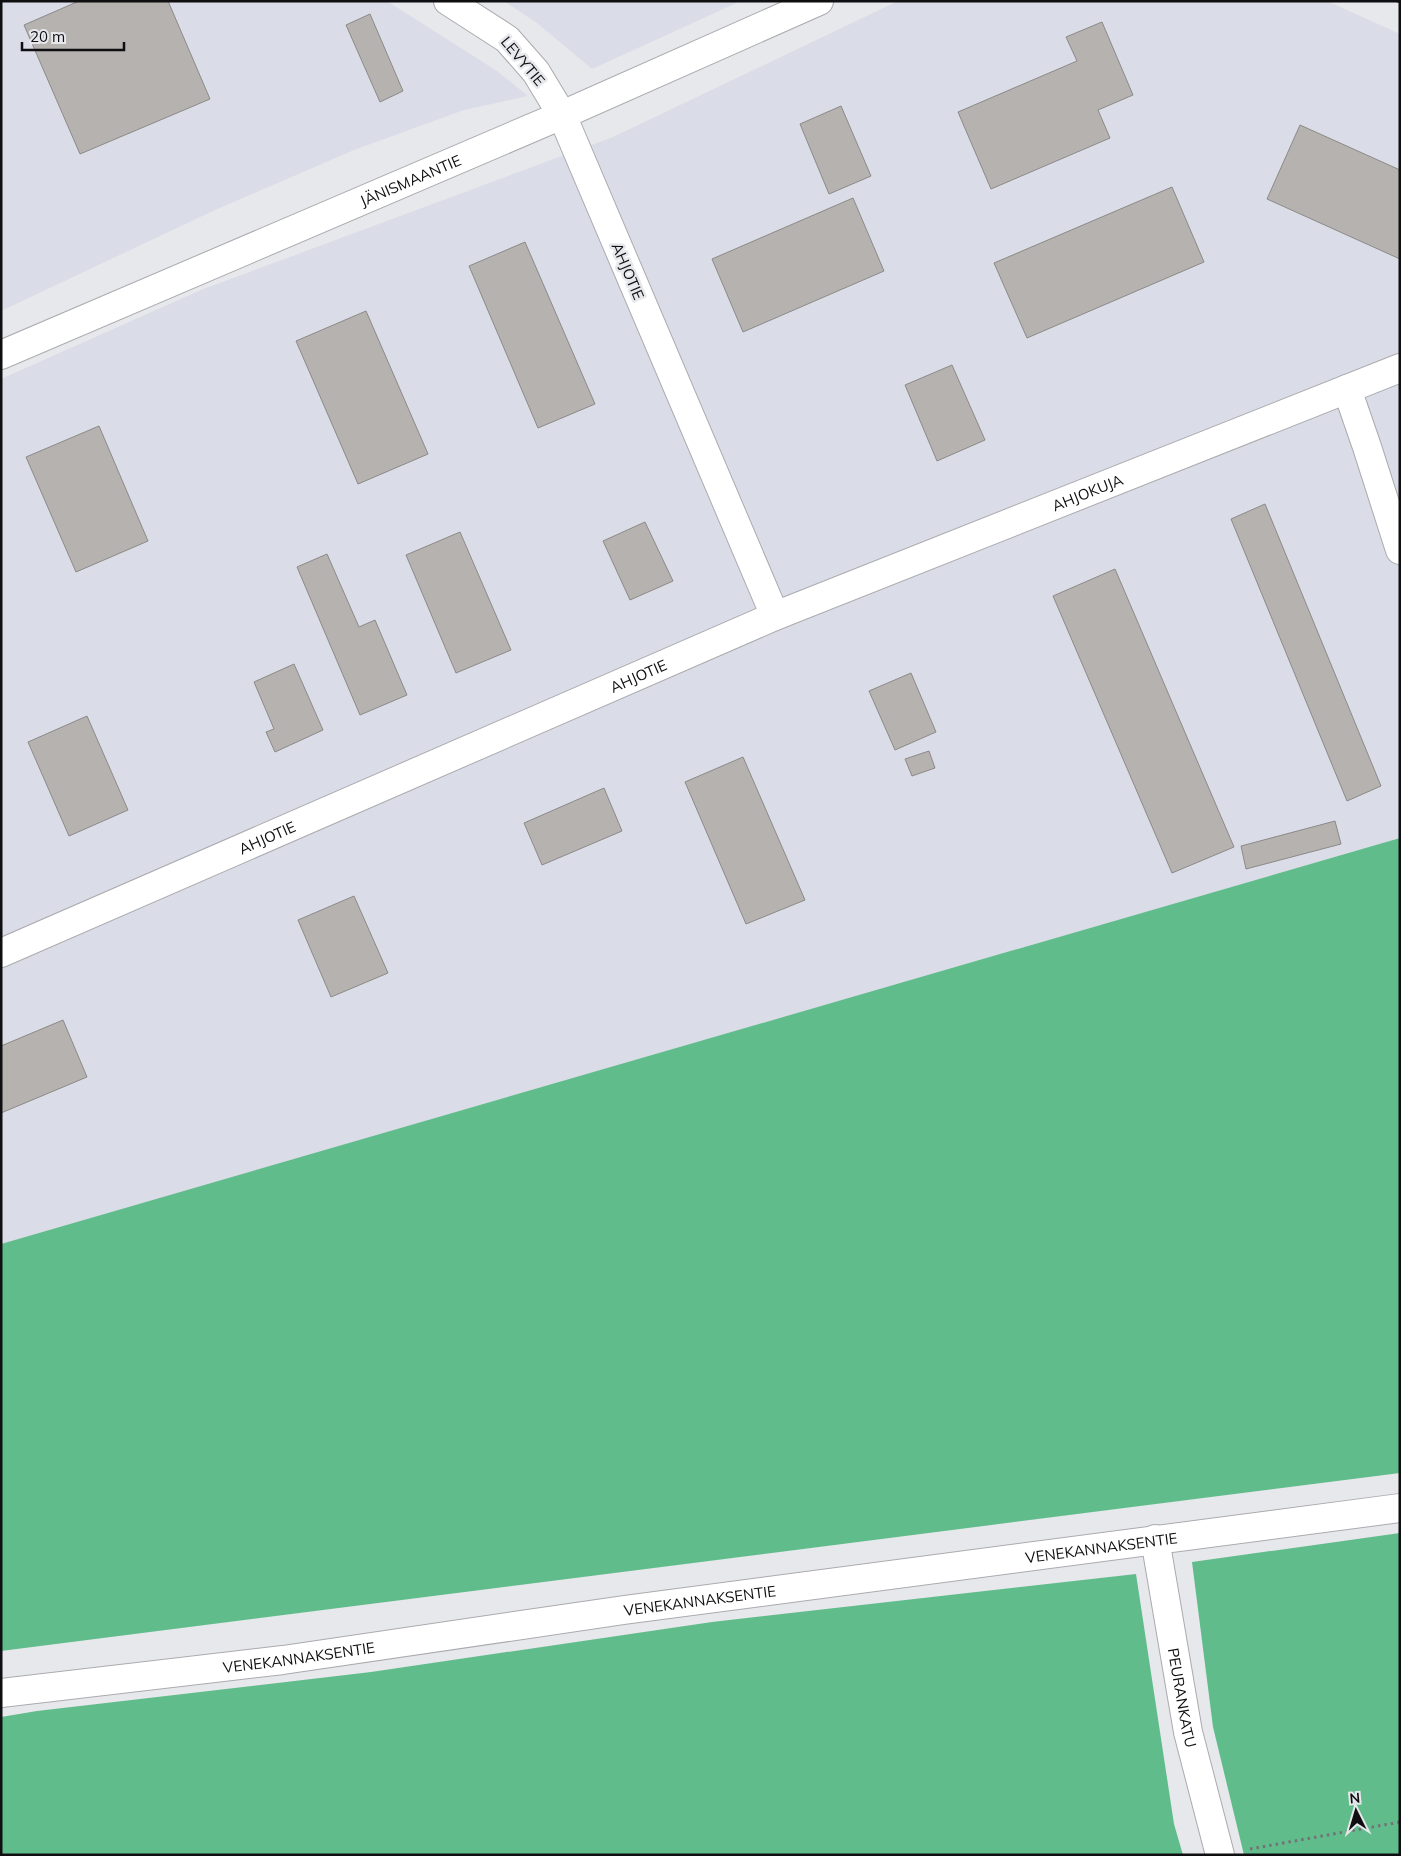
<svg xmlns="http://www.w3.org/2000/svg" width="1401" height="1856" font-family="Mulish,sans-serif">
<style>
.built{fill:#dadce7}
.forest{fill:#61bc8c}
.building{fill:#b5b2af;stroke:#8c8a87}
.lines{fill:none;stroke-linecap:round;stroke-linejoin:round}
.minor-casing{stroke:#ababaf;stroke-width:30}
.path{stroke:#737376;stroke-width:3;stroke-dasharray:2.5 4;stroke-linecap:butt}
.minor{stroke:#fff;stroke-width:28}
.labels{text-anchor:middle;dominant-baseline:central;stroke-width:5;stroke-linejoin:round;paint-order:stroke}
.street-label{font-size:15px;fill:#0f0f11;stroke:#e7e8ec}
</style>
<rect width="100%" height="100%" fill="#e7e8ec"/>
<!-- built -->
<path class="built" d="M1 1H387L497 71 528 96 464 110 354 150 215 210 1 311Z
M504 1H741L592 69 537 23Z
M898 1H1327L1400 34V838L1 1244V379L201 290 613 137Z"/>
<!-- forest -->
<path class="forest" d="M1400 838V1473L1 1651V1244Z
M1400 1533V1855H1244L1213 1727 1192 1562Z
M1136 1574 1174 1824 1183 1855H1V1717L37 1711 371 1672 712 1622Z"/>
<!-- building -->
<path class="building" d="M79 1H168L210 99 80 154 24 25Z
M370 14 403 91 380 102 346 25Z
M1102 22 1133 95 1098 110 1110 138 991 189 958 112 1077 61 1066 37Z
M841 106 871 176 829 194 800 124Z
M1300 125 1400 170V259L1267 199Z
M1172 187 1204 262 1027 338 994 263Z
M853 198 884 271 743 332 712 259Z
M525 242 595 404 538 428 469 266Z
M366 311 428 454 358 484 296 341Z
M952 365 985 440 937 461 905 385Z
M99 426 148 541 76 572 26 457Z
M1265 504 1381 786 1347 801 1231 519Z
M645 522 673 581 630 600 603 541Z
M460 532 511 650 456 673 406 555Z
M327 554 359 627 375 620 407 695 360 715 297 567Z
M1115 569 1234 847 1172 873 1053 596Z
M294 664 323 730 275 752 266 732 274 729 254 682Z
M911 673 936 732 895 750 869 691Z
M87 716 128 810 69 836 28 742Z
M929 751 935 768 912 776 905 759Z
M743 757 805 900 746 924 685 782Z
M604 788 622 831 542 865 524 823Z
M1335 821 1341 844 1246 869 1241 846Z
M354 896 388 973 331 997 298 920Z
M63 1020 87 1077 1 1113V1046Z"/>
<g class="lines">
<defs>
<g id="minor">
<path id="s1" d="M1 355 562 115 819 1"/>
<path d="M1347 389 1367 447 1400 550"/>
<path id="s2" d="M775 616 1400 368"/>
<path id="s3" d="M1 953 775 616 562 115 536 72 507 39 448 1"/>
<path id="s4" d="M1155 1539 1188 1732 1220 1855"/>
<path id="s5" d="M1 1693 283 1660 624 1610 1400 1508"/>
</g>
</defs>
<!-- minor casing -->
<use href="#minor" class="minor-casing"/>
<!-- path -->
<path class="path" d="M1397 1 1400 2
M1250 1849 1400 1822"/>
<!-- minor -->
<use href="#minor" class="minor"/>
</g>
<g class="labels">
<!-- street labels -->
<g class="street-label">
<text transform="translate(523 61) rotate(50)">LEVYTIE</text>
<text stroke="none"><textPath href="#s1" startOffset="445">JÄNISMAANTIE</textPath></text>
<text transform="translate(628 271) rotate(67)">AHJOTIE</text>
<text stroke="none"><textPath href="#s2" startOffset="336">AHJOKUJA</textPath></text>
<text stroke="none"><textPath href="#s3" startOffset="695">AHJOTIE</textPath></text>
<text stroke="none"><textPath href="#s3" startOffset="290">AHJOTIE</textPath></text>
<text stroke="none"><textPath href="#s5" startOffset="1110">VENEKANNAKSENTIE</textPath></text>
<text stroke="none"><textPath href="#s5" startOffset="705">VENEKANNAKSENTIE</textPath></text>
<text stroke="none"><textPath href="#s5" startOffset="300">VENEKANNAKSENTIE</textPath></text>
<text stroke="none"><textPath href="#s4" startOffset="161">PEURANKATU</textPath></text>
</g>
</g>
<!-- border -->
<rect width="1401" height="1856" fill="none" stroke="#0f0f11" stroke-width="5"/>
<!-- north arrow -->
<g transform="translate(1356 1811) rotate(355)" stroke="#e7e8ec" stroke-width="4" paint-order="stroke">
<path d="M0-4L9 19L0 12L-9 19Z" fill="#0f0f11"/>
<text y="-8" font-size="14" font-weight="bold" text-anchor="middle" fill="#0f0f11">N</text>
</g>
<!-- scale -->
<path d="M22 42v8h102v-8" fill="none" stroke="#0f0f11" stroke-width="2.5"/>
<text x="30" y="42" font-size="15" fill="#0f0f11" stroke="#e7e8ec" stroke-width="4" paint-order="stroke">20 m</text>
</svg>
